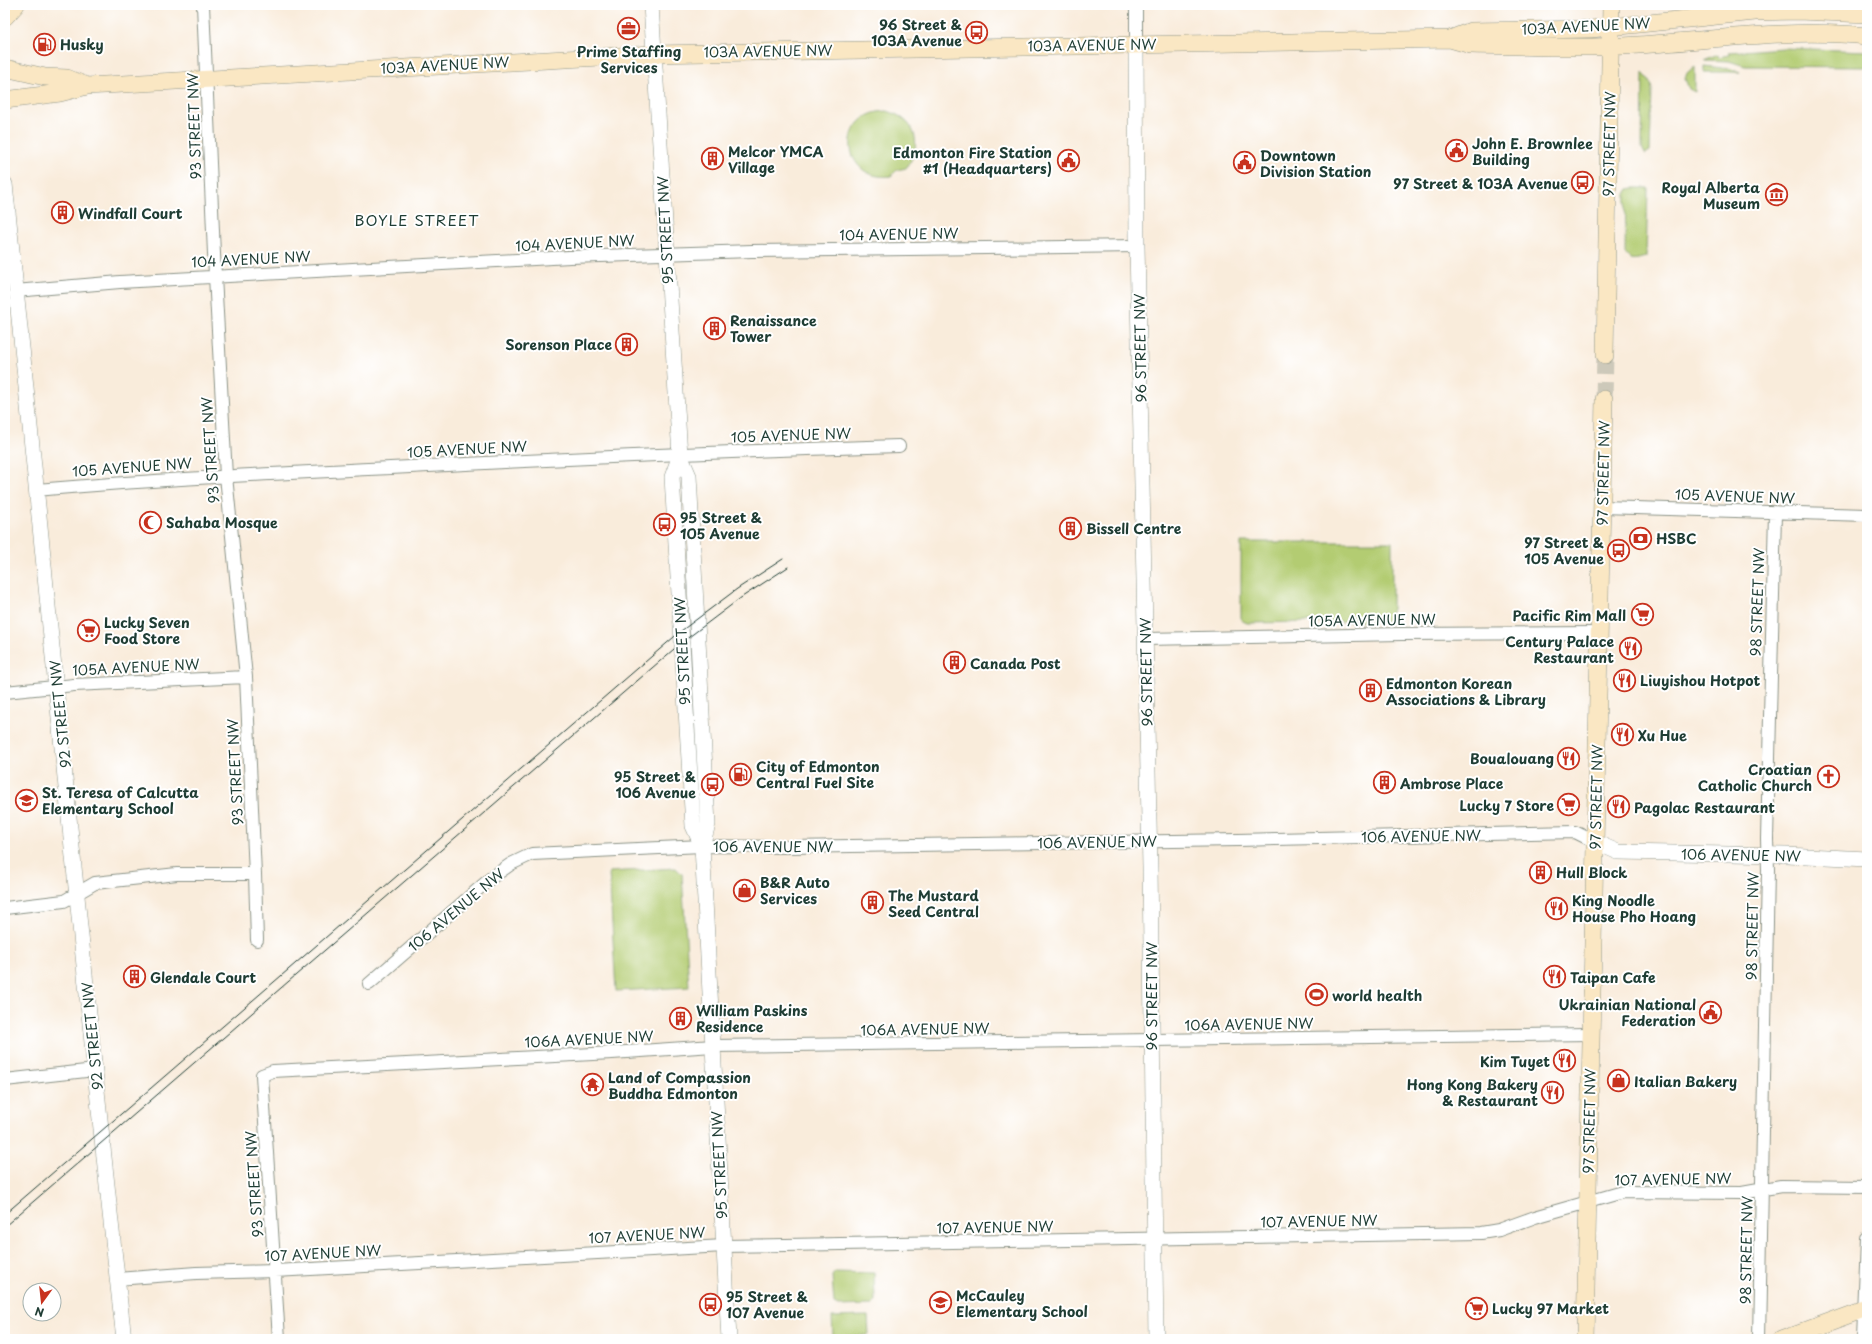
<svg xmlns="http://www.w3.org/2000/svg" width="1872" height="1344" font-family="'Playpen Sans',sans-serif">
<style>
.green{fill:#b3cc72;stroke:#698453}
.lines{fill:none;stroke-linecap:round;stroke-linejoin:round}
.secondary-tunnel{stroke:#cdc9ba;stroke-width:17;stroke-dasharray:17 8;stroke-linecap:butt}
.minor-casing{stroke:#8c9488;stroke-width:14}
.tertiary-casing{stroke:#8c9488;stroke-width:16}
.secondary-casing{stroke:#8c9488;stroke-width:18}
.minor{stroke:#fff;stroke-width:12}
.tertiary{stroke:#fff;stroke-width:15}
.secondary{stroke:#fae7c3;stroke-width:17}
.tram{stroke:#1f3d34;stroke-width:1}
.labels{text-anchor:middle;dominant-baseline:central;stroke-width:4;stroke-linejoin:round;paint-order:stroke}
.poi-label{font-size:14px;font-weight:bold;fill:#1f3d34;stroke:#fff;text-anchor:start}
.street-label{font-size:14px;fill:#1f3d34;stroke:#fff}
.neighbourhood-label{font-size:15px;letter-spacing:1px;fill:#1f3d34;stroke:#fff}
</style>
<rect width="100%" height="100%" fill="#fff"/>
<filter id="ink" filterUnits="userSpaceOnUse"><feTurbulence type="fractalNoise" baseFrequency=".025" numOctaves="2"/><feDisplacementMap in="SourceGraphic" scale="8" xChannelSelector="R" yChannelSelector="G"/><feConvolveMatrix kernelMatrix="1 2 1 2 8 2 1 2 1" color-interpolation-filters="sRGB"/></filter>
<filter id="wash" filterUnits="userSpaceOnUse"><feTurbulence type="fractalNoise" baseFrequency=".012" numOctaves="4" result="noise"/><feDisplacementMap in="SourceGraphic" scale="16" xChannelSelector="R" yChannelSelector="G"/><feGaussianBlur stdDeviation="0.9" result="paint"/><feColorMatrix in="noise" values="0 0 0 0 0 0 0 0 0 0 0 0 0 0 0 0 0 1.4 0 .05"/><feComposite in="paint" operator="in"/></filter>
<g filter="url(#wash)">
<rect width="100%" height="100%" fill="#f9ecdb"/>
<!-- green -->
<path class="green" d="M1783 48 1867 51V67L1745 66 1729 61 1704 60 1718 54 1719 57 1729 55V52Z
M1695 66V92L1689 89 1685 79 1687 73Z
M1704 66 1731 69 1740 72H1704Z
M1643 72 1651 84 1652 90 1650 151 1645 154 1642 148Z
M887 111C916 119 924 145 906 168L897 170 891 176C841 183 835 112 887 111Z
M1633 188H1648L1646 257C1637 259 1630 263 1625 253L1626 194 1629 189Z
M1241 542H1392V609L1387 621 1247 623 1241 620Z
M676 868 682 874 689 987 616 991 609 872Z
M835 1272 874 1273 875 1300 873 1305 838 1306 834 1304 832 1276Z
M868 1316 869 1335 833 1337 832 1317Z"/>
</g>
<g filter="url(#ink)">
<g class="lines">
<!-- secondary-tunnel -->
<path class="secondary-tunnel" d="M1604 399 1605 355"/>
<defs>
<path id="minor" d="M203 5 215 276 226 476 246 677 255 874 257 940
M1136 45V5
M15 291 120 282 570 257 752 251 1137 246
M37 490C161 479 285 473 410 467 573 458 736 451 899 446
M1602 507 1867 515
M1145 639 1401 634 1599 633
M5 692 74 685 246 677
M5 908 64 901 95 883 177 874H255
M369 984 491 878 511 864 532 854 702 846 789 847 1238 840 1575 832 1595 842
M5 1080 95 1070
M117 1279 196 1273 275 1271 724 1246 1481 1233 1499 1230 1535 1217 1623 1192 1742 1193 1781 1186 1867 1187
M279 1339 262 1075 273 1071 612 1053 713 1046 1590 1034
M1759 1339 1768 870 1767 839 1775 513
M1863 1339 1867 1240"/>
<path id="tertiary" d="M651 5 680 455 689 476 708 824 702 846 729 1339
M1136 45 1137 246 1150 867 1156 1339
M5 184C46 569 80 954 124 1339
M680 455 672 477 693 826 702 846
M1595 842 1618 852 1786 855 1867 859"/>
<path id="secondary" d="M5 17 16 5
M1450 39 1471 31 1591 29 1755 12 1798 11 1867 14
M5 68 45 77 67 78 87 86
M5 100 60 93 87 86 654 54 1450 39 1471 45C1527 46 1582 49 1638 45 1714 40 1790 28 1867 36
M1605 355 1611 5
M1585 1339 1604 399
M1783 1339 1867 1308"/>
</defs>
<!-- minor casing -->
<use href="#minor" class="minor-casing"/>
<!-- tertiary casing -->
<use href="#tertiary" class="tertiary-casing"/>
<!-- secondary casing -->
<use href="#secondary" class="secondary-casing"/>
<!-- minor -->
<use href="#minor" class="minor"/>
<!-- tertiary -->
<use href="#tertiary" class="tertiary"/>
<!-- secondary -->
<use href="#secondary" class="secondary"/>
<!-- tram -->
<path class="tram" d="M5 1214 681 631 737 589 783 559
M5 1226 681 643 742 597 788 567"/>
</g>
</g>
<!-- icons -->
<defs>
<symbol id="office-ring" viewBox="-11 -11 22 22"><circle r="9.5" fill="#fff" stroke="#c8321e" stroke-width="1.5"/><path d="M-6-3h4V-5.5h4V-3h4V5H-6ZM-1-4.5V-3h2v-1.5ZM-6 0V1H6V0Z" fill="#c8321e"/></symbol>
<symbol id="bus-ring" viewBox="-11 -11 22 22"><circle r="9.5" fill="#fff" stroke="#c8321e" stroke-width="1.5"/><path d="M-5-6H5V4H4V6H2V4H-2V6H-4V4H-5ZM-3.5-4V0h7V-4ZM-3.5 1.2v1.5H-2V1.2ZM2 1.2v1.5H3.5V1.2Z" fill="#c8321e"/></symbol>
<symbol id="fuel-ring" viewBox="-11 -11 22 22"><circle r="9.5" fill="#fff" stroke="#c8321e" stroke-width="1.5"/><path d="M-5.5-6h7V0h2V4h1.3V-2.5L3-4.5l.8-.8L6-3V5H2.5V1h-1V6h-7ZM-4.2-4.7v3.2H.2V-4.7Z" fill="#c8321e"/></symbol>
<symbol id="civic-ring" viewBox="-11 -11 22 22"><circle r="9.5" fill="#fff" stroke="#c8321e" stroke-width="1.5"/><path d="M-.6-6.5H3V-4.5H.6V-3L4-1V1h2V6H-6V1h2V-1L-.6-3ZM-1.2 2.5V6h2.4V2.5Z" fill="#c8321e"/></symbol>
<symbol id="building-ring" viewBox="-11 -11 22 22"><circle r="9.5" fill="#fff" stroke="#c8321e" stroke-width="1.5"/><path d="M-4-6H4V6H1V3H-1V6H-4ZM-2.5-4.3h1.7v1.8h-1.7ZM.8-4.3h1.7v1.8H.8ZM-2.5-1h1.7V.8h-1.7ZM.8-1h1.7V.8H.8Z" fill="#c8321e"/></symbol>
<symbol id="museum-ring" viewBox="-11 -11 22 22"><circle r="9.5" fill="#fff" stroke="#c8321e" stroke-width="1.5"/><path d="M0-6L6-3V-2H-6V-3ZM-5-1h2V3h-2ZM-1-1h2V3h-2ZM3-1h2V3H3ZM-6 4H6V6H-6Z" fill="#c8321e"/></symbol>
<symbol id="mosque-ring" viewBox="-11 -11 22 22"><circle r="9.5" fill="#fff" stroke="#c8321e" stroke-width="1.5"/><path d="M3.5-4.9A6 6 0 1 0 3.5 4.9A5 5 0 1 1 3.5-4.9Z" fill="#c8321e"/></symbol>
<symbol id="bank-ring" viewBox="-11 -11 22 22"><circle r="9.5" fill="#fff" stroke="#c8321e" stroke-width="1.5"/><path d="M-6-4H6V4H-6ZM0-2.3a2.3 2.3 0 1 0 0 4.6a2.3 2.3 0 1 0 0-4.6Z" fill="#c8321e"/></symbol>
<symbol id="supermarket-ring" viewBox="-11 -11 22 22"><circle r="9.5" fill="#fff" stroke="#c8321e" stroke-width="1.5"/><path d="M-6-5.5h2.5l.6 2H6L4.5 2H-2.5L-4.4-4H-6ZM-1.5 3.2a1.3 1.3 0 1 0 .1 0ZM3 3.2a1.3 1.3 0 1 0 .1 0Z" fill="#c8321e"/></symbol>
<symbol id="restaurant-ring" viewBox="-11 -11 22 22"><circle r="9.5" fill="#fff" stroke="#c8321e" stroke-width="1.5"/><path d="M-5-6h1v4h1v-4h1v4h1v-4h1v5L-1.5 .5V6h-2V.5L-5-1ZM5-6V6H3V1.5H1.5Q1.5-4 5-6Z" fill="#c8321e"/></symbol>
<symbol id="church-ring" viewBox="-11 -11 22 22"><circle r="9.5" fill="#fff" stroke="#c8321e" stroke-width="1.5"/><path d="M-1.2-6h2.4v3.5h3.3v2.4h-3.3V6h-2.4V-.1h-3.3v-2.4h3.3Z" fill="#c8321e"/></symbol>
<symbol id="school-ring" viewBox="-11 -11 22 22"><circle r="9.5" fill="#fff" stroke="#c8321e" stroke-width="1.5"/><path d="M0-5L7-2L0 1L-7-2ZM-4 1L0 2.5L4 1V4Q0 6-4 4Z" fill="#c8321e"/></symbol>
<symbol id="shop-ring" viewBox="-11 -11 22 22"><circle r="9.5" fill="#fff" stroke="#c8321e" stroke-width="1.5"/><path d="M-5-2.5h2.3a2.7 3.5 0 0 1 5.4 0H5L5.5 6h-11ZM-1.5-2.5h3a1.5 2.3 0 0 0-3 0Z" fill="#c8321e"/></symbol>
<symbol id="stadium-ring" viewBox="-11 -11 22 22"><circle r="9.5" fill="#fff" stroke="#c8321e" stroke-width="1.5"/><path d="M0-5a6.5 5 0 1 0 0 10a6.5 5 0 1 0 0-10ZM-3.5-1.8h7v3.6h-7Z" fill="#c8321e"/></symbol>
<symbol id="temple-ring" viewBox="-11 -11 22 22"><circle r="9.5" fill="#fff" stroke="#c8321e" stroke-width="1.5"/><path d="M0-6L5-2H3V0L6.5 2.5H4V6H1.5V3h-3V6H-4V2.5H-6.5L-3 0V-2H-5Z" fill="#c8321e"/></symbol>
</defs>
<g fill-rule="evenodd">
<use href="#office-ring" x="616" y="16" width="25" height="25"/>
<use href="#bus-ring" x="964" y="20" width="25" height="25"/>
<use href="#fuel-ring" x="32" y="32" width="25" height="25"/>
<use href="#civic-ring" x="1444" y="138" width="25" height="25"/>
<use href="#building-ring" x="700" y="146" width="25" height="25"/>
<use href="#civic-ring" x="1056" y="148" width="25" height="25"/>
<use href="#civic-ring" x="1232" y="150" width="25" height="25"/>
<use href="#bus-ring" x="1570" y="170" width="25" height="25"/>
<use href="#museum-ring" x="1764" y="182" width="25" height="25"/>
<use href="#building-ring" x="50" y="200" width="25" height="25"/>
<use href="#building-ring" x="702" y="316" width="25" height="25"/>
<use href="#building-ring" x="614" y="332" width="25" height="25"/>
<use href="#mosque-ring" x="138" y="510" width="25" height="25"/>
<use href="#bus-ring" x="652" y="512" width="25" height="25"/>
<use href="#building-ring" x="1058" y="516" width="25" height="25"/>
<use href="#bank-ring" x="1628" y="526" width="25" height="25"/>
<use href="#bus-ring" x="1606" y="538" width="25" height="25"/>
<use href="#supermarket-ring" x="1630" y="602" width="25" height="25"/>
<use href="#supermarket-ring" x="76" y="618" width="25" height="25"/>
<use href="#restaurant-ring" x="1618" y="636" width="25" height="25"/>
<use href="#building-ring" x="942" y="650" width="25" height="25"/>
<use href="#restaurant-ring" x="1612" y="668" width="25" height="25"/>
<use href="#building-ring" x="1358" y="678" width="25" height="25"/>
<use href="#restaurant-ring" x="1610" y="722" width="25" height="25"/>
<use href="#restaurant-ring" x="1556" y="746" width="25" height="25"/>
<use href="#fuel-ring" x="728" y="762" width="25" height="25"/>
<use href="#church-ring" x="1816" y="764" width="25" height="25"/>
<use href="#building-ring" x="1372" y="770" width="25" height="25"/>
<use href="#bus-ring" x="700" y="772" width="25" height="25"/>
<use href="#school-ring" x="14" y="788" width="25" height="25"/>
<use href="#supermarket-ring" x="1556" y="792" width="25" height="25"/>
<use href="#restaurant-ring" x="1606" y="794" width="25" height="25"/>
<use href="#building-ring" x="1528" y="860" width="25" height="25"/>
<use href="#shop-ring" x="732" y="878" width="25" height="25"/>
<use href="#building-ring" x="860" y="890" width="25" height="25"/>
<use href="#restaurant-ring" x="1544" y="896" width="25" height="25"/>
<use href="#building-ring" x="122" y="964" width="25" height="25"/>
<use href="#restaurant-ring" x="1542" y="964" width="25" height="25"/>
<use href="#stadium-ring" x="1304" y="982" width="25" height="25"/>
<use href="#civic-ring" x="1698" y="1000" width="25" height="25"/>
<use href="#building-ring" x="668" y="1006" width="25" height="25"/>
<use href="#restaurant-ring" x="1552" y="1048" width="25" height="25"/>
<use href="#shop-ring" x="1606" y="1068" width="25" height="25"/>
<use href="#temple-ring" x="580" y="1072" width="25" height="25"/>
<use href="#restaurant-ring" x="1540" y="1080" width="25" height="25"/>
<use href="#school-ring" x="928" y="1290" width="25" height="25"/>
<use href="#bus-ring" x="698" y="1292" width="25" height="25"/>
<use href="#supermarket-ring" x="1464" y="1296" width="25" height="25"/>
</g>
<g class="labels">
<!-- poi labels -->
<g class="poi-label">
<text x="962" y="24" text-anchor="end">96 Street &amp;<tspan x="962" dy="16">103A Avenue</tspan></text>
<text x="60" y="44">Husky</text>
<text x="629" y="51" text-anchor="middle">Prime Staffing<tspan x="629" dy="16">Services</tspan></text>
<text x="1472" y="143">John E. Brownlee<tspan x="1472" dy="16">Building</tspan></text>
<text x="728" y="151">Melcor YMCA<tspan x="728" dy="16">Village</tspan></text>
<text x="1052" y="152" text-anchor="end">Edmonton Fire Station<tspan x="1052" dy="16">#1 (Headquarters)</tspan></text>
<text x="1260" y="155">Downtown<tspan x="1260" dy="16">Division Station</tspan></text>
<text x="1568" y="183" text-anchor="end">97 Street &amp; 103A Avenue</text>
<text x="1760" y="187" text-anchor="end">Royal Alberta<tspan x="1760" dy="16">Museum</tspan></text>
<text x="78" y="213">Windfall Court</text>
<text x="730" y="320">Renaissance<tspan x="730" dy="16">Tower</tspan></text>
<text x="612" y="344" text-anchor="end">Sorenson Place</text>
<text x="680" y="517">95 Street &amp;<tspan x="680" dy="16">105 Avenue</tspan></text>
<text x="166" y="522">Sahaba Mosque</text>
<text x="1086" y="528">Bissell Centre</text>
<text x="1656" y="538">HSBC</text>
<text x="1604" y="542" text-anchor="end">97 Street &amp;<tspan x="1604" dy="16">105 Avenue</tspan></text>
<text x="1626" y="615" text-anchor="end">Pacific Rim Mall</text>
<text x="104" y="622">Lucky Seven<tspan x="104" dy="16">Food Store</tspan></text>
<text x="1614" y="641" text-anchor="end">Century Palace<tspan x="1614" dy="16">Restaurant</tspan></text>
<text x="970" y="663">Canada Post</text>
<text x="1640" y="680">Liuyishou Hotpot</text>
<text x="1386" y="683">Edmonton Korean<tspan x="1386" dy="16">Associations &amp; Library</tspan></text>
<text x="1638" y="735">Xu Hue</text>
<text x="1554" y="758" text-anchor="end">Boualouang</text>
<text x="756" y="766">City of Edmonton<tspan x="756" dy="16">Central Fuel Site</tspan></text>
<text x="1812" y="769" text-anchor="end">Croatian<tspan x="1812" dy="16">Catholic Church</tspan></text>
<text x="696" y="776" text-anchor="end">95 Street &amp;<tspan x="696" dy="16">106 Avenue</tspan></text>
<text x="1400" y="783">Ambrose Place</text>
<text x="42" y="792">St. Teresa of Calcutta<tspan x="42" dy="16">Elementary School</tspan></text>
<text x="1554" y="805" text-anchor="end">Lucky 7 Store</text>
<text x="1634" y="807">Pagolac Restaurant</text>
<text x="1556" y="872">Hull Block</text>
<text x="760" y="882">B&amp;R Auto<tspan x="760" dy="16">Services</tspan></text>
<text x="888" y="895">The Mustard<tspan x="888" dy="16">Seed Central</tspan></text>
<text x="1572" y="900">King Noodle<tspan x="1572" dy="16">House Pho Hoang</tspan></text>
<text x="150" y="977">Glendale Court</text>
<text x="1570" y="977">Taipan Cafe</text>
<text x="1332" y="995">world health</text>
<text x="1696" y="1004" text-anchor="end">Ukrainian National<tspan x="1696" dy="16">Federation</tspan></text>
<text x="696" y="1010">William Paskins<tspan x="696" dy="16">Residence</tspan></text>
<text x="1550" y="1061" text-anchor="end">Kim Tuyet</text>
<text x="608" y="1077">Land of Compassion<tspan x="608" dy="16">Buddha Edmonton</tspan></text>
<text x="1634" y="1081">Italian Bakery</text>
<text x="1538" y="1084" text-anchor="end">Hong Kong Bakery<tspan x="1538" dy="16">&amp; Restaurant</tspan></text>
<text x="956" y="1295">McCauley<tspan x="956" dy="16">Elementary School</tspan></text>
<text x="726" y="1296">95 Street &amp;<tspan x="726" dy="16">107 Avenue</tspan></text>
<text x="1492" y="1308">Lucky 97 Market</text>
</g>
<!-- street labels -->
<g class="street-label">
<text transform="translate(1586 26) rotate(-3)">103A AVENUE NW</text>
<text transform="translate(1092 45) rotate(-1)">103A AVENUE NW</text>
<text transform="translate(768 51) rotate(-1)">103A AVENUE NW</text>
<text transform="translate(445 65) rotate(-3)">103A AVENUE NW</text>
<text transform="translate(194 126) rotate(-92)">93 STREET NW</text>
<text transform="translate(1609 144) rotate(-89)">97 STREET NW</text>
<text transform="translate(665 230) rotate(-93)">95 STREET NW</text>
<text transform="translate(899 234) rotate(-1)">104 AVENUE NW</text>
<text transform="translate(575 243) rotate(-3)">104 AVENUE NW</text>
<text transform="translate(251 259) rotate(-3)">104 AVENUE NW</text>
<text transform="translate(1140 348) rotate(-91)">96 STREET NW</text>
<text transform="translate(791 435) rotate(-2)">105 AVENUE NW</text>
<text transform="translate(467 449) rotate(-3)">105 AVENUE NW</text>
<text transform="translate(210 450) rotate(-94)">93 STREET NW</text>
<text transform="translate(132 467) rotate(-4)">105 AVENUE NW</text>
<text transform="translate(1603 473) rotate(-89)">97 STREET NW</text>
<text transform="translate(1735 496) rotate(2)">105 AVENUE NW</text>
<text transform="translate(1757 602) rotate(-88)">98 STREET NW</text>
<text transform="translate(1372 620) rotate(-1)">105A AVENUE NW</text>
<text transform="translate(682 651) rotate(-93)">95 STREET NW</text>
<text transform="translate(136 667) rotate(-3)">105A AVENUE NW</text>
<text transform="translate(1146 672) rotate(-91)">96 STREET NW</text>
<text transform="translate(60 714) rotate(-96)">92 STREET NW</text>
<text transform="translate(235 772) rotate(-93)">93 STREET NW</text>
<text transform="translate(1596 797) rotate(-89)">97 STREET NW</text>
<text transform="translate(1421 836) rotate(-1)">106 AVENUE NW</text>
<text transform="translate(1097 842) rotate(-1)">106 AVENUE NW</text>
<text x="773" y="846">106 AVENUE NW</text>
<text transform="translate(1741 855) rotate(1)">106 AVENUE NW</text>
<text transform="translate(456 910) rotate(-40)">106 AVENUE NW</text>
<text transform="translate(1752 926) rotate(-89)">98 STREET NW</text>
<text transform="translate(1151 996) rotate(-90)">96 STREET NW</text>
<text transform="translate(1249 1024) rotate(-1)">106A AVENUE NW</text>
<text transform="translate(925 1029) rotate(-1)">106A AVENUE NW</text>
<text transform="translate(92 1036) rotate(-96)">92 STREET NW</text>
<text transform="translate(589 1039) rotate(-3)">106A AVENUE NW</text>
<text transform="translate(1589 1121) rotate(-89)">97 STREET NW</text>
<text transform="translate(719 1165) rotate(-93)">95 STREET NW</text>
<text transform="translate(1673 1179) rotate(-1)">107 AVENUE NW</text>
<text transform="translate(254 1184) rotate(-94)">93 STREET NW</text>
<text transform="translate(1319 1221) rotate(-1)">107 AVENUE NW</text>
<text transform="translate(995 1227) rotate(-1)">107 AVENUE NW</text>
<text transform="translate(647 1235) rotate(-3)">107 AVENUE NW</text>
<text transform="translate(1746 1250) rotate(-89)">98 STREET NW</text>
<text transform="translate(323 1253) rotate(-3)">107 AVENUE NW</text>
</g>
<!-- neighbourhood labels -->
<g class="neighbourhood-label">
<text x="417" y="219">BOYLE STREET</text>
</g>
</g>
<!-- margin -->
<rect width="1872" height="1344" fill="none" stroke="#fff" stroke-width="20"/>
<!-- north arrow -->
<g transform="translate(42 1302) rotate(195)"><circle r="19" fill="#ffffff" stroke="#a5b1ae"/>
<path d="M0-3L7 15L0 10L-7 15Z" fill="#c8321e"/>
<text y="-6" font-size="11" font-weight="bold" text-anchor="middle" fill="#1f3d34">N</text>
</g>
</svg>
